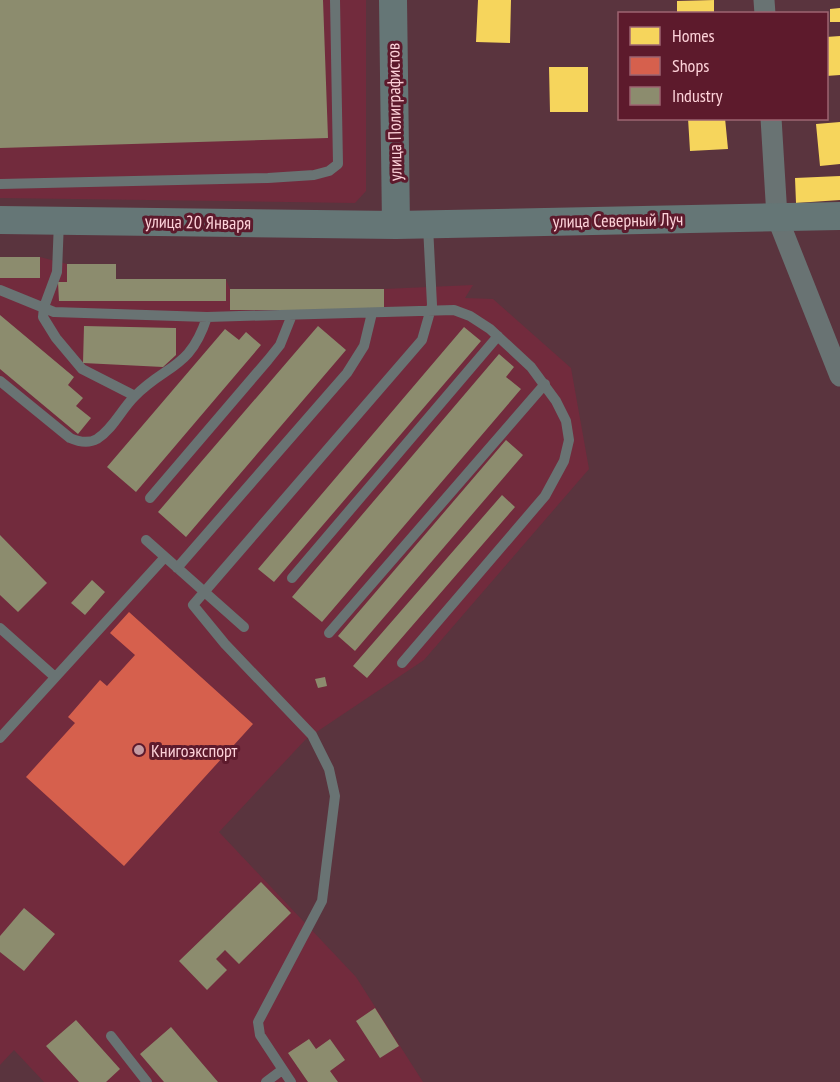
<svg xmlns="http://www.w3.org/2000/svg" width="840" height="1082" font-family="'PT Sans Narrow',sans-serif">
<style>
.built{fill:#722b3d}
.homes{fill:#f6d55c}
.shops{fill:#d6604d}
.industry{fill:#8c8c6e}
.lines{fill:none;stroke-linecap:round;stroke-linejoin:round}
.lane{stroke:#697373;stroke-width:10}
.street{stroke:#697373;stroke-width:21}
.secondary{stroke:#657676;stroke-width:28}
.poi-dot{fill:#c49ba3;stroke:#5d1a2c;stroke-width:2}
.labels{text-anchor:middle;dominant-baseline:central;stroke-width:6;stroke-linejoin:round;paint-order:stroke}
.street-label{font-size:18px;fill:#fdd2d9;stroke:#5d1a2c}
.poi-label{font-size:18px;fill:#fdd2d9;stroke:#5d1a2c;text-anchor:start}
</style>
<rect width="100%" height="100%" fill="#5a343e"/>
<!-- built -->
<path class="built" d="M0 0H366V191L355 203 0 198Z
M0 257H40L67 264H116V279H226L230 289H384L473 285 465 298 493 299 571 368 589 469 424 660 306 739 219 832 356 977 423 1082H44L14 1050 0 1065Z"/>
<!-- homes -->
<path class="homes" d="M478 0H511L510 43 476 42Z
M714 0V14H677V1Z
M840 8V22H830V9Z
M840 36V75L826 76V37Z
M549 67H588V112H550Z
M688 118H725L728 149 690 151Z
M840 122V164L820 166 816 124Z
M840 176V200L796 203 795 178Z"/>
<!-- shops -->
<path class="shops" d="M129 612 253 724 124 866 26 777 75 723 68 717 100 680 107 686 135 655 110 633Z"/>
<!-- industry -->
<path class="industry" d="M0 0H323L328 138 0 148Z
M0 257H40V278H0Z
M67 264H116V279H226V301H59L58 282H67Z
M230 289H384V310H230Z
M0 315 74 377 68 385 83 398 76 406 91 418 78 434 0 369Z
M84 326 176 328V355L163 367 83 363Z
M318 326 346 350 186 537 158 512Z
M464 327 481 341 274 582 258 569Z
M225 329 239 340 246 332 261 345 136 492 107 467Z
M499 354 514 367 506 377 521 389 322 622 292 597Z
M506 440 523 455 355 651 338 636Z
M502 495 515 507 367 678 353 666Z
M0 535 47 583 18 612 0 595Z
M92 580 105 592 85 615 71 603Z
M325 677 327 686 318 688 315 679Z
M261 882 291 913 239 964 225 950 216 959 227 970 207 990 179 961Z
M24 908 55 934 24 971 0 952V936Z
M375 1008 399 1046 380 1058 356 1021Z
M76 1020 120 1069 106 1082H79L46 1046Z
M171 1027 218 1082H164L140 1054Z
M309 1039 316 1049 330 1039 345 1060 330 1071 338 1082H308L288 1053Z"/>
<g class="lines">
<!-- lane -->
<path class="lane" d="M0 184 268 178 314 175 329 171 338 164 335 0
M59 221 57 272 44 307 43 317 56 338 82 369 135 396
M0 290 54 312 207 317 454 310 470 316 490 329 531 367 556 401 566 421 569 440 564 461 545 496 402 663
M0 381 70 438C79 442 88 444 97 439 113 429 121 410 134 397 166 364 190 370 207 317
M150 498 268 360 280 345 292 315
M146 540 244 627
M177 568 347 373 364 346 372 313
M292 578 498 336
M0 628 55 677
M329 633 545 384
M0 738 165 557
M111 1036 147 1082
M266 1082 282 1070
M291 1082 260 1035 258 1022 322 901 335 796 329 769 312 735 225 644 193 605 422 340 432 305 428 226"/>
<!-- street -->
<path class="street" d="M764 0 765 14
M771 118 777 217 840 376"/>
<!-- secondary -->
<path class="secondary" d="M393 0 396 225
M0 220 396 225 840 216"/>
</g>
<!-- markers -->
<circle class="poi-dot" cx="139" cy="750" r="6"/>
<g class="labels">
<!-- street labels -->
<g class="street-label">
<text transform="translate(394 112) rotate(-91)">улица Полиграфистов</text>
<text transform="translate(618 220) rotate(-1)">улица Северный Луч</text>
<text transform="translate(198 222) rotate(1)">улица 20 Января</text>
</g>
<!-- poi labels -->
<g class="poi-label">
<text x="151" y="750">Книгоэкспорт</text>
</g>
</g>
<!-- legend -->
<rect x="618" y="12" width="210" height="108" fill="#5d1a2c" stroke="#9d6471" stroke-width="1.5"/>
<rect x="630" y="27" width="30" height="18" fill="#f6d55c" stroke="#9d6471" stroke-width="1.5"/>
<text x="672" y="42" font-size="18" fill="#fdd2d9">Homes</text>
<rect x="630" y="57" width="30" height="18" fill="#d6604d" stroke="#9d6471" stroke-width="1.5"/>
<text x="672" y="72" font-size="18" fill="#fdd2d9">Shops</text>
<rect x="630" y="87" width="30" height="18" fill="#8c8c6e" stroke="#9d6471" stroke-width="1.5"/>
<text x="672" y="102" font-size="18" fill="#fdd2d9">Industry</text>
</svg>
